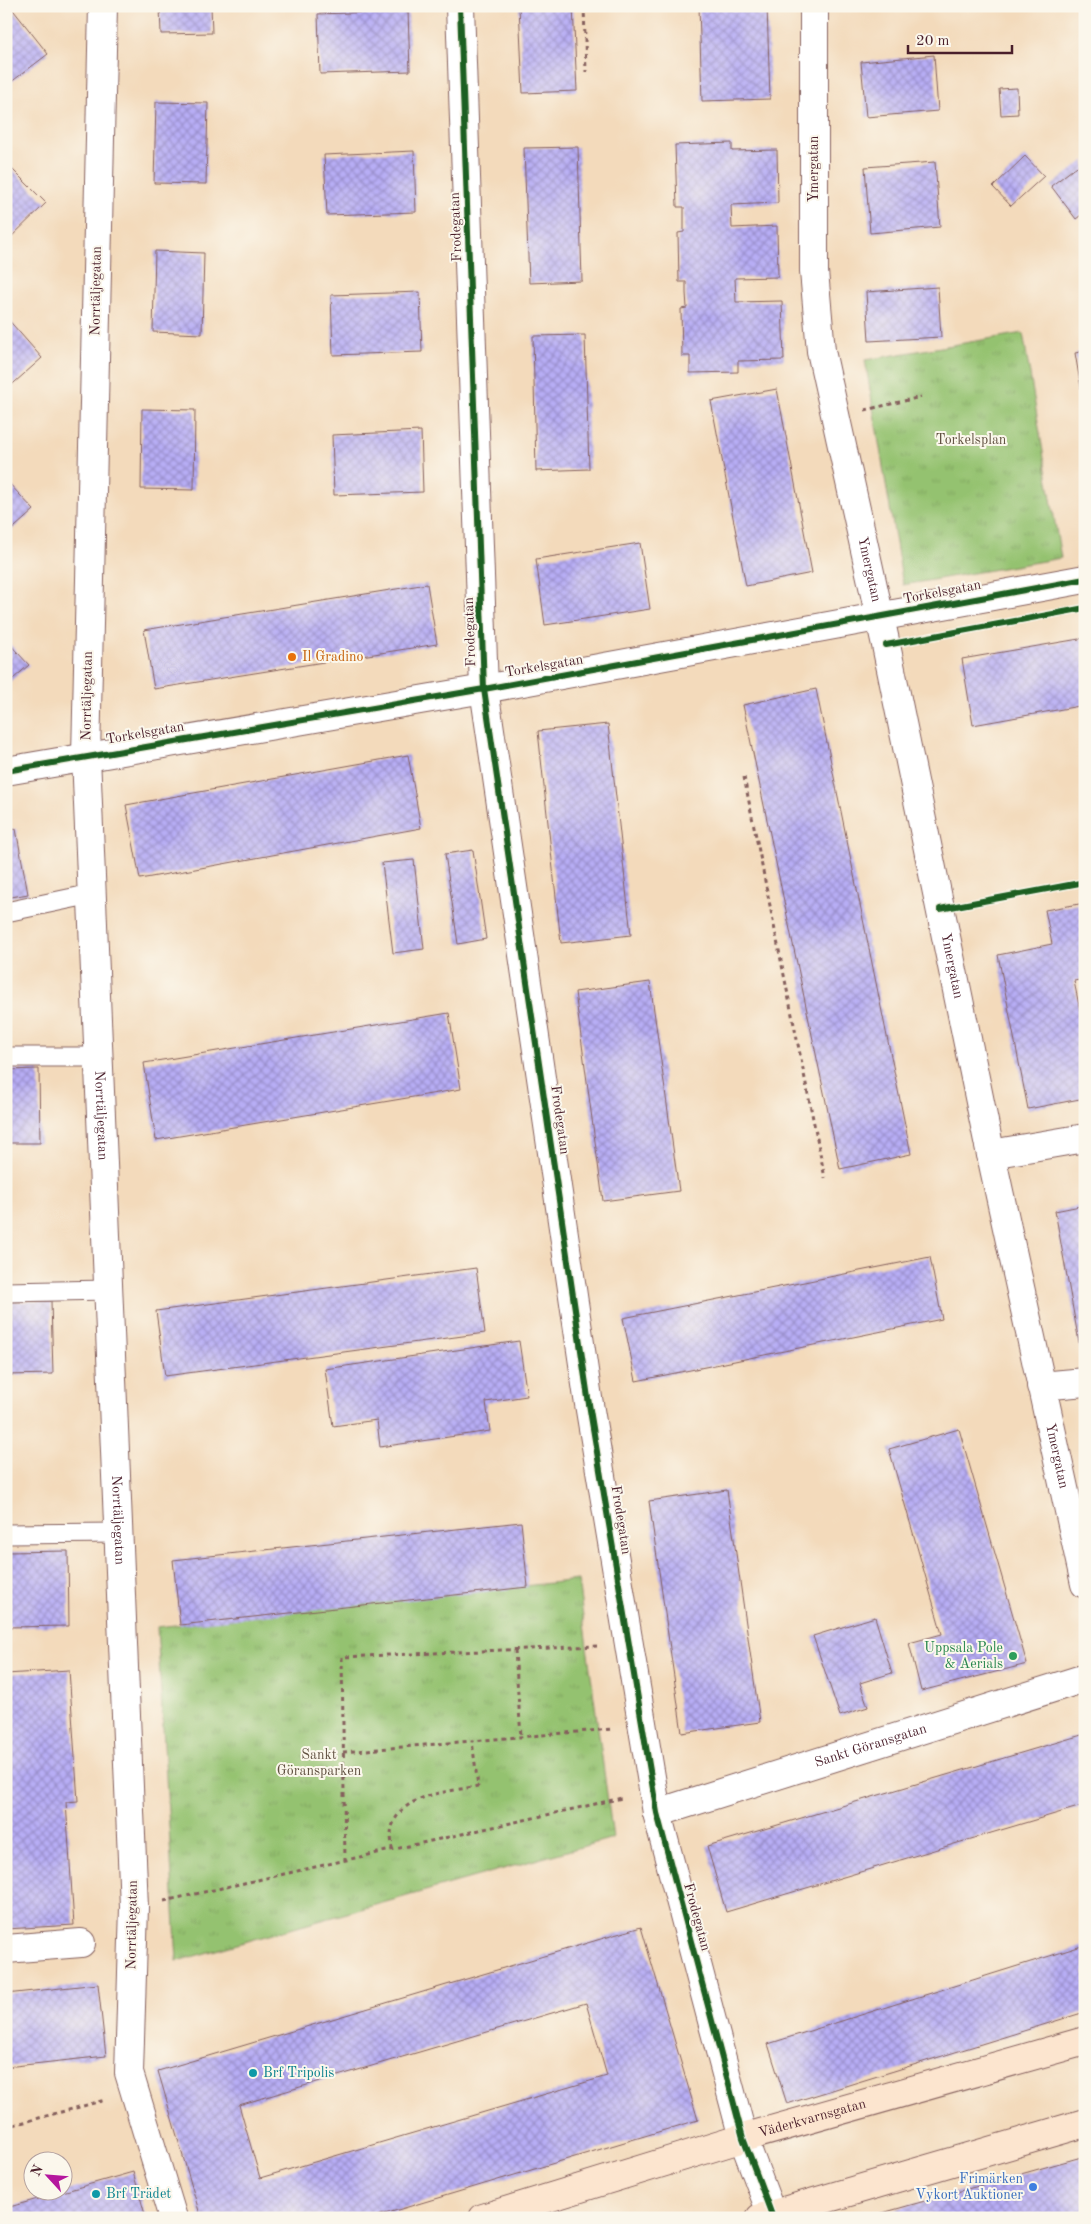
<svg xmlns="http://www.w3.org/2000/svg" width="1091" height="2224" font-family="'Old Standard TT',serif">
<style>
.park{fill:url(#park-tufts);stroke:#6f704e}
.building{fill:url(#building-cross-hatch);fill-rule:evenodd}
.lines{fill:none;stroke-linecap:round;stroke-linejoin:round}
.service-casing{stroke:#85605d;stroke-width:21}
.minor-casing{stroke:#85605d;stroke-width:30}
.secondary-casing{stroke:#85605d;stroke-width:30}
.path{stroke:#85605d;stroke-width:3;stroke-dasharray:4 4;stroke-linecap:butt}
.service{stroke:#fff;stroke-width:19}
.minor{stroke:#fff;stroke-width:28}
.secondary{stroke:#fce5cf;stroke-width:28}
.cycleway-casing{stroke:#fbf7ec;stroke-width:9}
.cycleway{stroke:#1b5e20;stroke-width:6}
.food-dot{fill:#e8710a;stroke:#fbf7ec;stroke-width:2}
.leisure-dot{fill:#2e9e5b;stroke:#fbf7ec;stroke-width:2}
.culture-dot{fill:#0f9aa8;stroke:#fbf7ec;stroke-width:2}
.shop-dot{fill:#3f7fe0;stroke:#fbf7ec;stroke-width:2}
.labels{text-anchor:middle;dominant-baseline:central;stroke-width:4;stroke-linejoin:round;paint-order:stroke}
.street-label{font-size:14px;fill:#4a1f2b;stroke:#fbf7ec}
.park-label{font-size:14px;fill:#605040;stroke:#fbf7ec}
.food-label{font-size:14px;fill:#c56008;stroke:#fbf7ec;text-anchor:start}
.leisure-label{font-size:14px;fill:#27864d;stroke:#fbf7ec;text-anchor:end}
.culture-label{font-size:14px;fill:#0d838f;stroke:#fbf7ec;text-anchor:start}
.shop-label{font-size:14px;fill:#366cbe;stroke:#fbf7ec;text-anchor:end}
</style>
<defs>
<pattern id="park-tufts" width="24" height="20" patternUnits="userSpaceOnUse" patternTransform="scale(1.25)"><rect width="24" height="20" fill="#94c270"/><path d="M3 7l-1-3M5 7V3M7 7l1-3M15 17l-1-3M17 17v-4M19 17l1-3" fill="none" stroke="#81a661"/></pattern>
<pattern id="building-cross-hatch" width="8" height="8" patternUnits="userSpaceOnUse" patternTransform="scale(1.25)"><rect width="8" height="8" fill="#b7adf5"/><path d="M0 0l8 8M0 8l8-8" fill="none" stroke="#978cc7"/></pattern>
</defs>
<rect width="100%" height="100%" fill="#fbf7ec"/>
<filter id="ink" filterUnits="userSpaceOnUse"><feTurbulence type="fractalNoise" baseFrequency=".02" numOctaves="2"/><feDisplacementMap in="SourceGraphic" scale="10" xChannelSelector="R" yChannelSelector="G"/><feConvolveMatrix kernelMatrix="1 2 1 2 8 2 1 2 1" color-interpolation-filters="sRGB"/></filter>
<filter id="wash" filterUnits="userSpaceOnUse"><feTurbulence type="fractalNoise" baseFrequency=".0096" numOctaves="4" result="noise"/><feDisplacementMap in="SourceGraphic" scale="20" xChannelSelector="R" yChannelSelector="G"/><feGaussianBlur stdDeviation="1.12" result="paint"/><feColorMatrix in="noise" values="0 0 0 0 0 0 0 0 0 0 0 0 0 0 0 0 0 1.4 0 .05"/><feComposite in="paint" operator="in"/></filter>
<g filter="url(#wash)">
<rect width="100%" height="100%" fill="#f3dabb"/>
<!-- park -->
<path class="park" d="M1023 333 1061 558 903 585 865 360Z
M578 1580 613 1838 177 1961 157 1627Z"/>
<g id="blocks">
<!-- building -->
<path class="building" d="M6 6H10L48 54 6 86Z
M160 6H211L212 33 161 34Z
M519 6H573L577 91 523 93Z
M699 6H767L770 99 702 101Z
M408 11 410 71 320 74 318 14Z
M934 55 938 111 866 117 861 62Z
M1017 88 1018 114 1001 115 999 89Z
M156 102 208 103 206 184 154 183Z
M732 143V151L777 150 778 203 731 205 732 228 777 226 778 277 735 278 736 302 782 301 784 360 738 361V372L690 373V356H682L681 309 687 308 686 293V282H679L678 233 684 232V207H677L675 145Z
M578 147 582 281 529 283 524 148Z
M414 151 416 212 327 215 324 155Z
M1025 156 1044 176 1011 206 993 187Z
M1085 160V212L1076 219 1051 186Z
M935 162 940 227 870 233 865 167Z
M6 163 46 203 6 242Z
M155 251 204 253 202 334 153 332Z
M938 287 941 337 869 341 866 292Z
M420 292 422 352 333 355 331 295Z
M6 317 42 358 6 390Z
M585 335 589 469 536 471 533 336Z
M1085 351V405H1084L1075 353Z
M777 389 812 573 746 586 711 401Z
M142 409 195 410 194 490 141 489Z
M421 431 423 492 334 495 332 435Z
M6 480 34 510 6 535Z
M640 543 650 609 545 625 536 559Z
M427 584 437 644 154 689 144 630Z
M1085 638V705L973 725 962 659Z
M6 640 29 665 6 685Z
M816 689 911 1154 840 1169 743 705Z
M608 724 631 935 561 943 538 731Z
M408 755 421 828 140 879 126 805Z
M16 829 28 894 6 898V831Z
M473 850 486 939 458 944 445 854Z
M414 860 424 949 393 953 382 863Z
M1085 903V979L1074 981 1085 1035V1098L1028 1109 998 955 1052 944 1045 910Z
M650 982 679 1191 603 1201 575 992Z
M449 1013 461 1089 156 1140 144 1063Z
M39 1069 40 1143H6V1070Z
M1085 1205V1364H1083L1055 1211Z
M930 1257 942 1319 636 1381 623 1318Z
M476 1268 485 1333 165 1376 156 1311Z
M51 1301 53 1374 6 1375V1302Z
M519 1341 527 1396 486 1402 490 1431 380 1447 377 1420 333 1426 325 1369Z
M959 1429 1027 1664 921 1691 909 1643 942 1634 889 1449Z
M727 1490 760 1722 682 1733 649 1501Z
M521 1522 528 1587 180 1625 173 1560Z
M68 1551 69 1626 6 1627V1552Z
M875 1617 892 1673 860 1683 868 1707 840 1716 813 1636Z
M69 1670 78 1801 66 1802 74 1925 6 1929V1803H9L6 1754V1674Z
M1085 1734V1805L726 1912 707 1846Z
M641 1927 698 2120 371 2218H201L158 2071ZM586 2003 607 2076 260 2178 239 2105Z
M1085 1945V2012L787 2104 768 2044Z
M98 1984 106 2056 6 2067V1994Z
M1085 2156V2217L868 2218V2217Z
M133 2172 146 2218H6V2208Z"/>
</g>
</g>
<g filter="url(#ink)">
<use href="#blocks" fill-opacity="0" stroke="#85605d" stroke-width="1"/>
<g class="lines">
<defs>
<path id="service" d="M6 912 92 894
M6 1057H98
M6 1292 108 1290
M6 1534 119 1533"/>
<g id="minor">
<path id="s1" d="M103 6 86 756 134 1907 129 2073 173 2218"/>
<path d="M460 6 484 689 588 1398 657 1813 743 2138 773 2218"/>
<path id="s2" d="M814 6V271L821 351 886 645 988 1141 1085 1584"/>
<path d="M6 771 484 689 1085 579"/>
<path d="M991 1154 1085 1138"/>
<path d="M1041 1386 1085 1382"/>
<path id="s3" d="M657 1813 1085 1678"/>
<path d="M6 1949 81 1943"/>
</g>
<g id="secondary">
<path id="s4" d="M483 2218 743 2138 1085 2041"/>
<path d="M760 2218 1085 2123"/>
</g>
</defs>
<!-- service casing -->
<use href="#service" class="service-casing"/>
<!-- minor casing -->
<use href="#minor" class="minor-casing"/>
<!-- secondary casing -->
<use href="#secondary" class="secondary-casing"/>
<!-- path -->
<path class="path" d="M584 6 586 72
M865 410 921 397
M744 777 825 1178
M515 1650 521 1737
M343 1752 612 1729
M392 1850C392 1843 390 1834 392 1827 402 1793 449 1792 478 1786L472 1741
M345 1861 342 1657 597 1646
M164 1901 622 1798
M6 2127 105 2100"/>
<!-- service -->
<use href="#service" class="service"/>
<!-- minor -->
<use href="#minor" class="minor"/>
<!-- secondary -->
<use href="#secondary" class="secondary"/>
<defs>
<path id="cycleway" d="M460 6 484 689 588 1398 657 1813 743 2138 773 2218
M886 645 1085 608
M6 771 484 689 1085 579
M940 909 1085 882"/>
</defs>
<!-- cycleway casing -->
<use href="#cycleway" class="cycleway-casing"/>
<!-- cycleway -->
<use href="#cycleway" class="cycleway"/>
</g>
</g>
<!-- markers -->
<circle class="food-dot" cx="292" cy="657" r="5"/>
<circle class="leisure-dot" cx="1013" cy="1656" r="5"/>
<g class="culture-dot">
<circle cx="253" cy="2073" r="5"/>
<circle cx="96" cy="2194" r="5"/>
</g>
<circle class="shop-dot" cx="1033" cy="2187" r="5"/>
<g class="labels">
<!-- street labels -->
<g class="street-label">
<text transform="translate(814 169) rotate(-90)">Ymergatan</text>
<text transform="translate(456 227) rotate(-92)">Frodegatan</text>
<text transform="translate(96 291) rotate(-89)">Norrtäljegatan</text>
<text stroke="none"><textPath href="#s2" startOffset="569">Ymergatan</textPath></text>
<text transform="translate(942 592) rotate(-11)">Torkelsgatan</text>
<text transform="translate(470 632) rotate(-92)">Frodegatan</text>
<text transform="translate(544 666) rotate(-10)">Torkelsgatan</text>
<text transform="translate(87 696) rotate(-89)">Norrtäljegatan</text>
<text transform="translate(145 733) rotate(-10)">Torkelsgatan</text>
<text stroke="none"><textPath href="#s2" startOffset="974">Ymergatan</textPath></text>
<text stroke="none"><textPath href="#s1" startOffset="1110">Norrtäljegatan</textPath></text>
<text transform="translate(560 1120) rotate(82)">Frodegatan</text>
<text stroke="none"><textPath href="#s2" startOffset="1475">Ymergatan</textPath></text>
<text stroke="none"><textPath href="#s1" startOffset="1515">Norrtäljegatan</textPath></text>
<text transform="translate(621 1520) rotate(81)">Frodegatan</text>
<text stroke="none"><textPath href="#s3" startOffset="224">Sankt Göransgatan</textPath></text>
<text transform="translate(697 1917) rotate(75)">Frodegatan</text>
<text transform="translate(132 1925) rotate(-89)">Norrtäljegatan</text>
<text stroke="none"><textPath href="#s4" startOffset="344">Väderkvarnsgatan</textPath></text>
</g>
<!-- park labels -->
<g class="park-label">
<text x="971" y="440">Torkelsplan</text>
<text x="319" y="1755">Sankt<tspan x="319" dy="16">Göransparken</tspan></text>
</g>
<!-- food labels -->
<g class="food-label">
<text x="302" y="657">Il Gradino</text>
</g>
<!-- leisure labels -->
<g class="leisure-label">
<text x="1003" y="1648">Uppsala Pole<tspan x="1003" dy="16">&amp; Aerials</tspan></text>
</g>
<!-- culture labels -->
<g class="culture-label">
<text x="263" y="2073">Brf Tripolis</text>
<text x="106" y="2194">Brf Trädet</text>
</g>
<!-- shop labels -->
<g class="shop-label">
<text x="1023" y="2179">Frimärken<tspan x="1023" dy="16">Vykort Auktioner</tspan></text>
</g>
</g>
<!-- margin -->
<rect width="1091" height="2224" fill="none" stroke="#fbf7ec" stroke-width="25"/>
<!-- north arrow -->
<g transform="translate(48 2176) rotate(296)"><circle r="24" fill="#fbf7ec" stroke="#b4a19f"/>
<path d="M0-4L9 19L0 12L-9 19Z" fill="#b5179e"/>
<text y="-8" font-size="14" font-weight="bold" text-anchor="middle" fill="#4a1f2b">N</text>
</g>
<!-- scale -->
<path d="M908 45v8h104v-8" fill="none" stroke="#4a1f2b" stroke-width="2.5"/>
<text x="916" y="45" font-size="15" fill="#4a1f2b" stroke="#fbf7ec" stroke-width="4" paint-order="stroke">20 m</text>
</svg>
